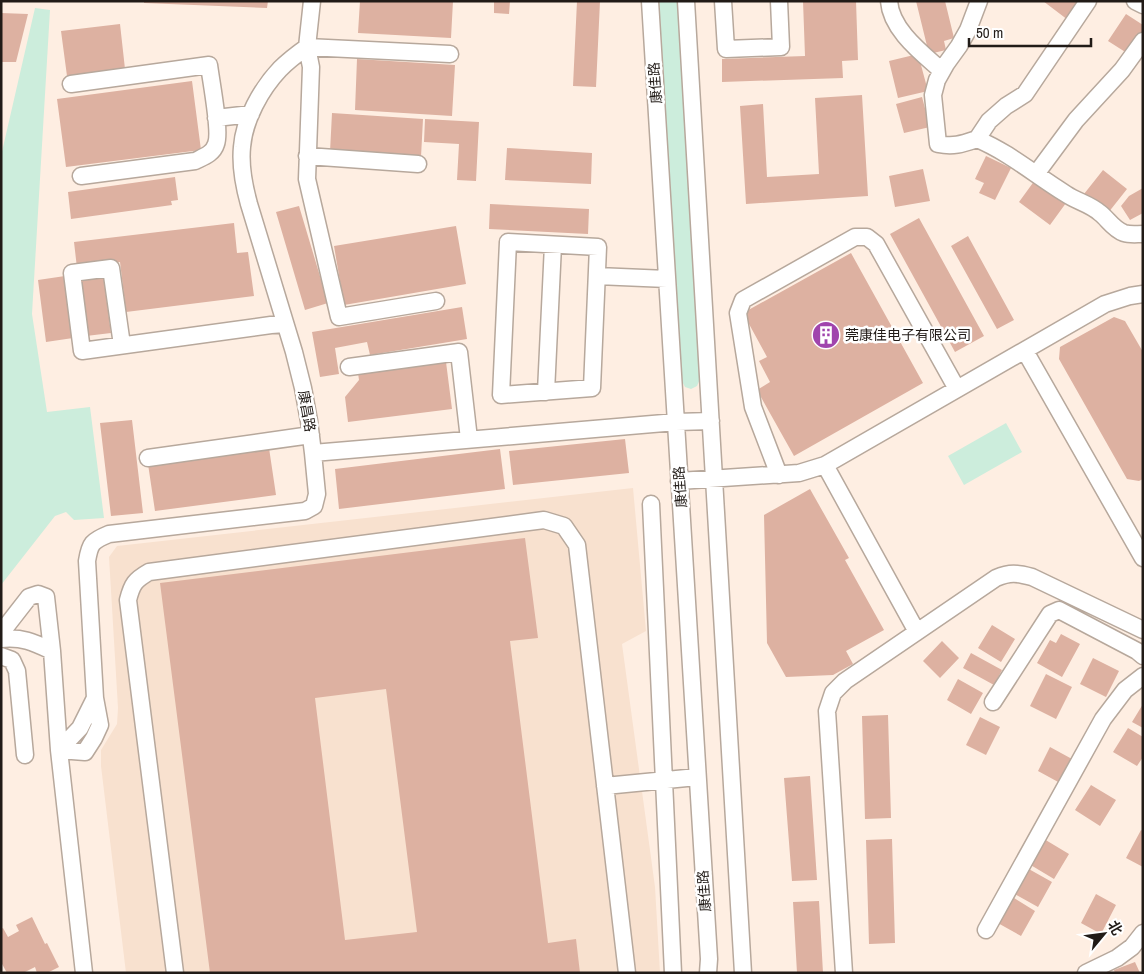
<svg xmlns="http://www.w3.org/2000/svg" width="1144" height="974" font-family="'Archivo Narrow','Noto Sans SC',sans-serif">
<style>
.built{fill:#f8e1cf}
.green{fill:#cceddc}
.building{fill:#ddb1a1;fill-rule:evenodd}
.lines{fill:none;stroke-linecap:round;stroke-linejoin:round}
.minor-casing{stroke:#b7a89c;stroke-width:19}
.minor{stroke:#fff;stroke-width:16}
.labels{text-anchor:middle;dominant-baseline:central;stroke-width:5;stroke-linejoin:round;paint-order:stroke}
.street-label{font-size:14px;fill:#211b17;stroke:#fff}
.poi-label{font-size:14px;fill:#211b17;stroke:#fff;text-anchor:start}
</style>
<rect width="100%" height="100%" fill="#feeee2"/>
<!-- built -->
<path class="built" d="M633 488 646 631 622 644 655 887 660 973H126L101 766V750L117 724 118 708 109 557 117 546Z"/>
<!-- green -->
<path class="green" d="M659 1H678L700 379 697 386 691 389 685 387 682 381Z
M35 8 50 10 32 314 47 412 90 407 104 518 74 520 66 512 55 516 1 585V156Z
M1006 423 1022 452 964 485 948 456Z"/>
<!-- building -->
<path class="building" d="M144 1H268L267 8 144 3Z
M360 1H453L451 38 358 33Z
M494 1H510L509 14 494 13Z
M577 1H600L596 87 573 86Z
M803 1H856L858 60 842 61 843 78 722 82V59L805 56Z
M916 1H945L954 38 944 41 946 50 929 54Z
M1043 1H1081L1068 20Z
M1 13 28 14 16 62H1Z
M1126 14 1143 25V33L1130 55 1108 41Z
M120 24 125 69 67 76 61 31Z
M918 54 928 91 898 98 889 61Z
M357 59 455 65 452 116 355 110Z
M192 81 201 150 66 167 57 99Z
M862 95 868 196 746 204 740 106 763 104 767 177 819 174 815 98Z
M922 97 930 127 904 133 896 104Z
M332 113 423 119 421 157 330 152Z
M425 119 479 122 476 181 457 180 459 144 424 142Z
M507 148 592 153 591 184 505 180Z
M986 156 1011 168 995 200 979 193 984 183 975 179Z
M923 169 930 201 895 207 889 176Z
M1103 170 1127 189 1108 213 1084 194Z
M175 177 178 200 171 201 172 205 71 219 68 192Z
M1035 180 1066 203 1050 225 1019 202Z
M1143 188V213L1130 220 1121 206 1129 196Z
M490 204 589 209 588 234 489 229Z
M299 206 328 303 305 310 276 212Z
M919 218 984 336 955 352 890 234Z
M234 223 237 253 248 252 254 296 126 312 120 262 77 268 74 242Z
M456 226 466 284 344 305 334 246Z
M968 236 1014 320 997 329 951 246Z
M851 253 923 383 794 456 757 390 770 382 759 361 767 357 743 313Z
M103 273 111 333 86 336 78 276Z
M65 276 73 338 46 342 38 280Z
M462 307 467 339 370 355 367 342 335 348 339 374 320 377 312 332Z
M1114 317 1125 321 1143 352V479L1139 481 1127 479 1059 359 1060 347Z
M446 362 452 409 348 422 345 397 359 380 358 373Z
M132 420 143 513 111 516 100 423Z
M625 439 629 473 513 485 509 451Z
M269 448 276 495 155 511 148 464Z
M500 449 505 489 339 509 335 469Z
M810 489 849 558 845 560 884 630 846 651 853 664 833 675 786 677 767 643 764 515Z
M525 538 538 638 510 641 548 943 576 939 580 973H210L160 583ZM386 689 417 932 345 940 315 698Z
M992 625 1015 639 1001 662 978 648Z
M1061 634 1080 644 1062 677 1037 663 1050 640 1056 643Z
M942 641 959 658 940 678 923 661Z
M971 653 1002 670 994 685 963 668Z
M1093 658 1119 671 1106 697 1080 684Z
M1046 674 1072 687 1056 719 1030 706Z
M958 679 983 693 971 714 947 700Z
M1143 704V728L1132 722Z
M888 715 891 818 865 819 862 716Z
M980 717 1000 727 986 755 966 745Z
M1128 728 1143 737V757L1137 766 1113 752Z
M1050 747 1072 759 1060 783 1038 771Z
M810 776 817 880 792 881 784 778Z
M1091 785 1116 800 1100 826 1075 810Z
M1141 830 1143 831V867L1126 858Z
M892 839 895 943 869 944 866 840Z
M1044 839 1069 854 1054 879 1029 864Z
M1027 868 1052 882 1038 907 1013 893Z
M1096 894 1116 905 1101 934 1081 923Z
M1011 896 1035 911 1021 936 996 922Z
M819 901 823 973H797L793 902Z
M32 917 45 944 47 943 59 967 47 973H37L35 967 23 973H7L1 962V929L3 928 8 937 19 931 16 925Z
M1135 962 1140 973H1115L1114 970Z"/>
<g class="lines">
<defs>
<path id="minor" d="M312 1 307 47C297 54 288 61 280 69 261 89 244 120 242 147 240 167 244 186 249 204L294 352 303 388 309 421 313 453 676 422 711 421
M650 1 709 959 708 973
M686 1 743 973
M723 1 726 49 781 47 779 1
M889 1C891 30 922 53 942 71
M979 1 968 30 959 46 946 64 937 80 933 95 938 144C954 147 962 144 977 139 1010 153 1035 175 1066 194 1076 201 1090 204 1100 213 1108 219 1113 229 1124 233 1130 235 1136 234 1143 234
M1135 1 1143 5
M71 84 209 65C211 81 221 132 216 144 213 154 203 157 195 161L81 176
M216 118 251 114
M977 139 989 121 1006 106 1025 94 1088 1
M307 156 418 164
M1036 174 1076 120 1122 70 1143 41
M508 242 598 247 592 388 501 395Z
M597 276 667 279
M436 301 339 317 307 179 311 67 307 47 450 54
M122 345 111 268 72 273 82 351 271 325 285 324
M1025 351 1143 558
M349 367 459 352 469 439
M546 392 553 245
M148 458 311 435
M825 465 917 632
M779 475 753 407 738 313 743 300 855 237H867L876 244 957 389
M679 481 799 473 825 465 1105 304 1130 296 1143 294
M651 504 673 973
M1 633 29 597 38 594 46 597 52 651 59 750 84 973
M1 639C23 637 33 642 52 651
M1 656 12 660 17 671 25 755
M95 698 87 561C90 543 92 541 109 534L305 511 314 506 317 494 313 453
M95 698 100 725 94 738 85 752 59 750 80 728Z
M993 702 1050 614 1059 610 1137 651 1143 656
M605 786 697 777
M986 930 1103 719 1125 690 1143 676
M175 973 128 600C132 584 135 580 149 572L544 520 564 526 577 545 627 973
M844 973 827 711 833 693 845 681 996 578C1010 572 1017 573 1032 577L1143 630
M1086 973 1117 958 1132 947 1143 933"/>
</defs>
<!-- minor casing -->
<use href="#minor" class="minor-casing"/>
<!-- minor -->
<use href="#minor" class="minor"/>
</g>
<!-- icons -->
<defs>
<symbol id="building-disc" viewBox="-11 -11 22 22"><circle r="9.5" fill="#a044ad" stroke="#fff"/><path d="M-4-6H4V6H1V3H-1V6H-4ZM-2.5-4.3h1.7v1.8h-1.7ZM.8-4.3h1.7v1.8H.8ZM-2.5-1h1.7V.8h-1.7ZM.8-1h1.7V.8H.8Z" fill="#fff"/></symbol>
</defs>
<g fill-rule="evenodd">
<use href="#building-disc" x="810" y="319" width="32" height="32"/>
</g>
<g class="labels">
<!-- street labels -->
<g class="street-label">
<text transform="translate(655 83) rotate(-94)">康佳路</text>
<text transform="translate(307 411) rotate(80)">康昌路</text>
<text transform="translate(680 487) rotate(-94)">康佳路</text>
<text transform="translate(704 891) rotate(-94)">康佳路</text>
</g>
<!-- poi labels -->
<g class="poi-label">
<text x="845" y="335">莞康佳电子有限公司</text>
</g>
</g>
<!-- border -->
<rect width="1144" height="974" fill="none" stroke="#211b17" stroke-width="5"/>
<!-- north arrow -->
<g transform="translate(1104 934) rotate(61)" stroke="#ffffff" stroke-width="4" paint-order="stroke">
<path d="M0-4L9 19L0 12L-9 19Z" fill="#211b17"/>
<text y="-8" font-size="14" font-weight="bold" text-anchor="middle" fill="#211b17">北</text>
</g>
<!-- scale -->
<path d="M969 38v8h122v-8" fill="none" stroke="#211b17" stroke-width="2.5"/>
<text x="976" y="38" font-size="15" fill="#211b17" stroke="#ffffff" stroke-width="4" paint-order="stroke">50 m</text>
</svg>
